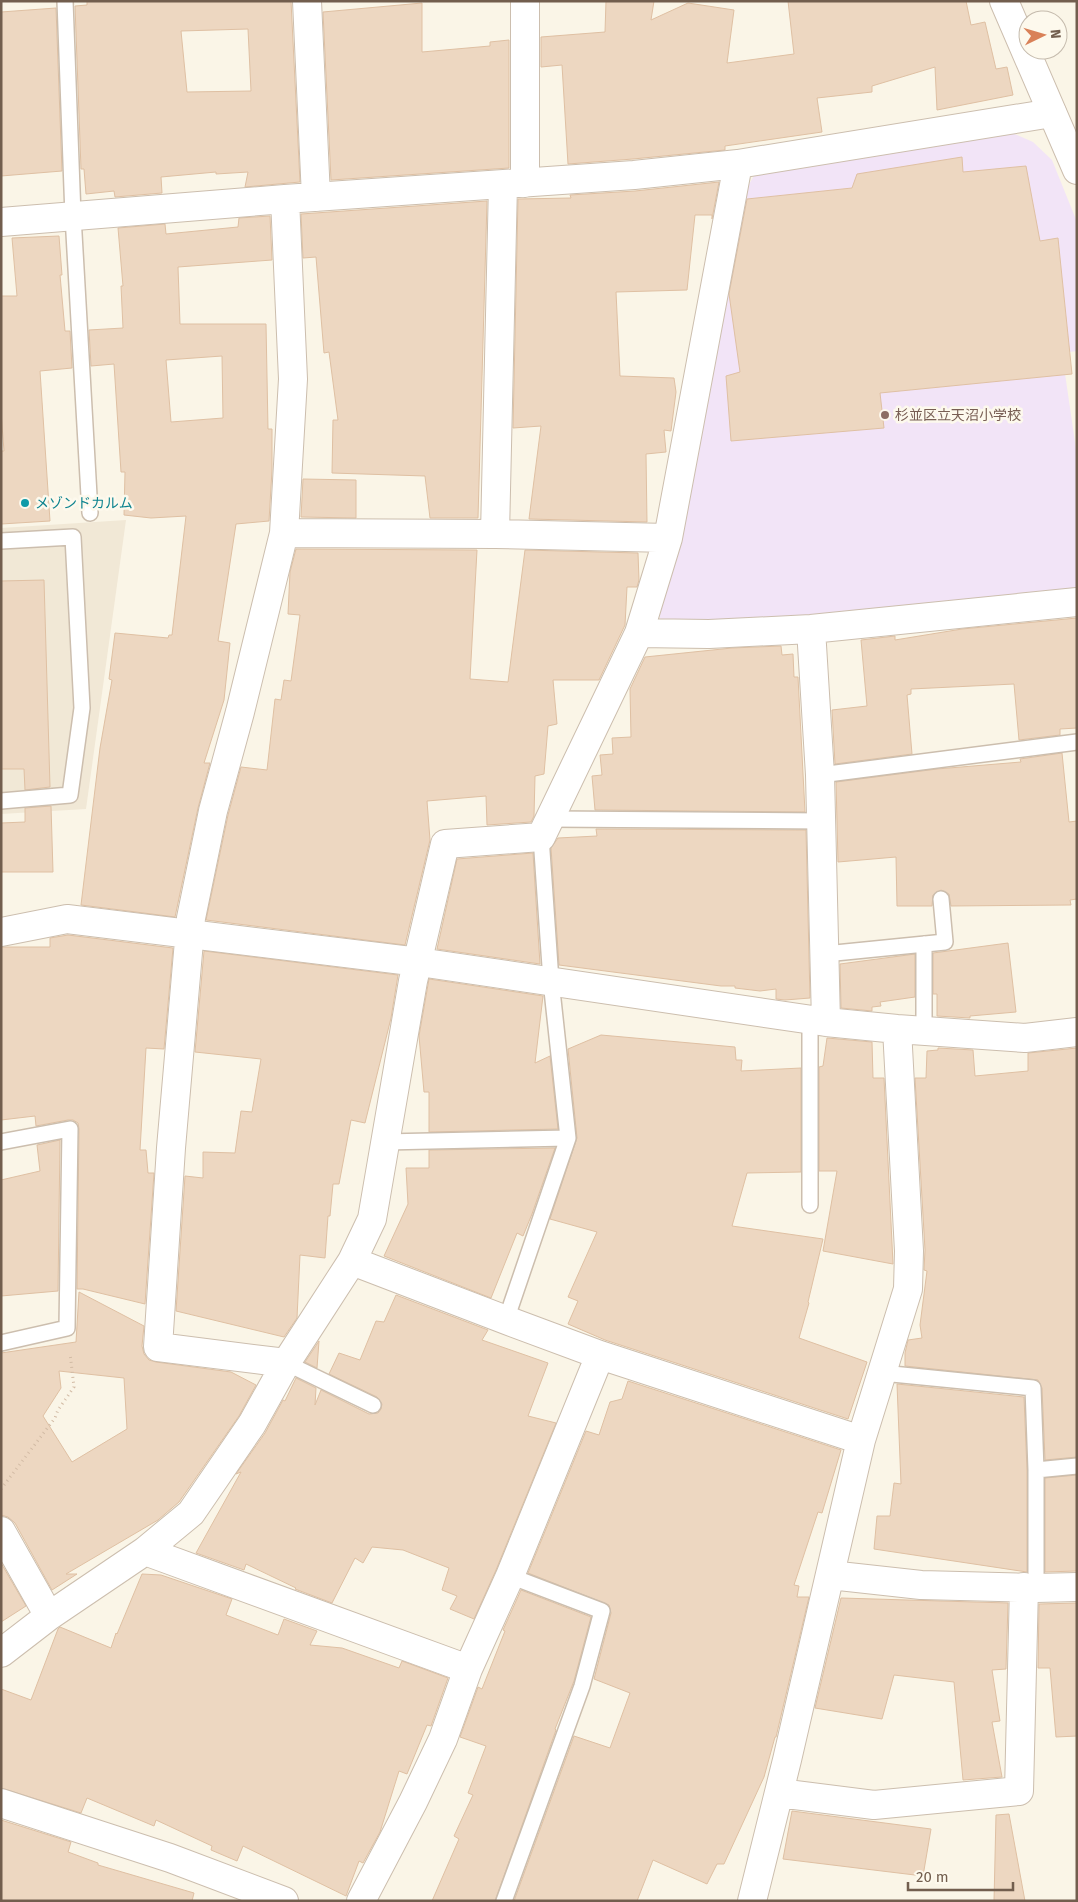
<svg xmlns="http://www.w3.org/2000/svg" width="1078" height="1902" font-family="'Fira Sans','Noto Sans JP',sans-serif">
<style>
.residential{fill:#f1e8d6}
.education{fill:#f2e4f7}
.building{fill:#edd7c1;stroke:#dfc0a3;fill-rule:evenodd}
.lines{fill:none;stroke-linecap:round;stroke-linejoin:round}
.service-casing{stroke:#ccbeae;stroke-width:18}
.minor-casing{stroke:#ccbeae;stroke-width:30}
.tertiary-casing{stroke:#ccbeae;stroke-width:30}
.path{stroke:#d2bba5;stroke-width:3;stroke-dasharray:1 4;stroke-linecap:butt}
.service{stroke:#fff;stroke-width:15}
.minor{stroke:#fff;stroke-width:28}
.tertiary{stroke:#fff;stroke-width:28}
.education-dot{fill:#8d6e63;stroke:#fdf9ed;stroke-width:2}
.culture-dot{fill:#0f9aa8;stroke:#fdf9ed;stroke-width:2}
.labels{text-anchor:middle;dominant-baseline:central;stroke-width:5;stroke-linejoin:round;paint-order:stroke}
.education-label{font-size:14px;fill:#785e54;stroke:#fdf9ed;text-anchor:start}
.culture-label{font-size:14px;fill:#0d838f;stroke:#fdf9ed;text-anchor:start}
</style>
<rect width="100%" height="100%" fill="#faf5e7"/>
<!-- residential -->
<path class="residential" d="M126 520 86 809 1 814V528Z"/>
<!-- education -->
<path class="education" d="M1010 132 1033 142 1052 160 1077 222V351L1062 353 1077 456V591L831 616 663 624 658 614 740 200 755 174Z"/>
<!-- building -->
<path class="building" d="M87 1H291L300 182 245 187 248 172 216 174V172L161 177 162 193 115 197 114 191 86 194 84 169H81L75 6 87 5ZM248 29 251 91 187 92 181 31Z
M606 1H654L651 20 688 3 734 10 727 63 794 54 788 1H966L971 25 985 22 996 69 1007 67 1013 95 937 110 935 67 872 86V92L817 98 822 132 725 146V150L633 159 568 164 562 65 541 67V37L605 32Z
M422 3V52L490 46V42L509 40V168L331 180 323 12Z
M56 8 62 171 1 176V12Z
M962 157 963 172 1026 166 1040 241 1058 238 1072 374 880 393 884 428 731 441 726 376 740 372 729 294 747 199 852 188 857 174Z
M719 182 712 219V215H695L687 290 616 292 620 376 674 378 676 392 671 431 664 430 666 452 646 454 647 522 529 519 541 426 513 428 518 199 571 198 570 195 635 191Z
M487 201 478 518H430L425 476 332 473 333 420H338L329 352 324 353 316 257 303 258 301 214Z
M270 216 272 260 178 267 180 324H266L268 429H272V470L269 521 236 524 218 641 230 643 224 700 204 763H210L198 808 175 917 81 905 100 748 112 680 109 679 115 633 168 638 169 635H172L186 516 151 518 124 515 125 472H121L114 364 91 366 89 330 123 328 121 286H123L118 228 165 224 166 234 238 227 239 218ZM222 356 223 418 171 422 166 360Z
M59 236 62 275H60L65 331H70L72 368 40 371 50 521 1 524V451H4L1 412V296H17L12 238Z
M303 479 356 480V518L301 517Z
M296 549 477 550 470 679 508 682 525 550 638 553 639 580 637 587H627L625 625 599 680H553L557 724 548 726 544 774 535 776 534 816 531 822 487 825 486 796 427 801 430 840 405 945 206 920 228 815 241 767 267 770 275 699 281 700 284 680 291 681 300 615 288 614 290 572Z
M44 580 50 787 25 790 24 769H1V581Z
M1077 618V728L1060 729V735L1019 740 1014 684 911 689V694L907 695 912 754 835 764 832 710 867 706 861 640 895 636V640L962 629Z
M781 646 782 655 793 654 794 677H798L805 812 595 810 592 776 602 775 600 755 613 754 612 738 631 737 630 689 645 657 732 648Z
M1062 753 1069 822 1077 821V899L1070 900 1071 905 951 906 949 894 941 890 933 895 932 906H897L896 857 838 862 836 782 937 769 1021 762 1020 759Z
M51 806 53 872H1V823L25 822V808Z
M596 829 806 830 810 998 785 1000 776 999V989L760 991 735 988V986H721L559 965 551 848 558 838 597 836Z
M533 853 540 964 437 949 457 859Z
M68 935 173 948 164 1049 146 1048 140 1150H146L148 1173H154L145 1304 83 1289H77L79 1129 78 1123 73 1120H68L36 1126 35 1116 1 1120V947H50V938Z
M1008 943 1016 1012 970 1016V1018L937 1016V994H933V953Z
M204 951 398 975 391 1018 365 1123 351 1120 339 1184H333L330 1216H328L325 1258 300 1255 297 1318 284 1337 176 1311 185 1176 203 1178V1152L235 1153 241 1111 252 1112 261 1059 195 1052Z
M915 954V997L880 1002 881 1006 872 1007V1011L841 1008 840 964Z
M429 979 543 996 535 1063 550 1056 558 1129 429 1132V1092H424L419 1036Z
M601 1035 735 1047 736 1060H742L741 1071 801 1068V1172L747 1173 732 1226 823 1239 808 1302 809 1303 799 1338 867 1362 848 1419 605 1340 568 1324 578 1301 568 1297 597 1232 550 1219 577 1138 568 1049Z
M827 1038 872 1042 873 1078H884L893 1264 823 1251 837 1171H819V1067L823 1066Z
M938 1048 973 1050 975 1076 1028 1071V1053L1077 1048V1457L1045 1460 1042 1388 1038 1380 905 1366V1353L908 1340 922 1338 920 1325 927 1271 924 1270 925 1250 915 1078H926L927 1051 938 1050Z
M60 1140 58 1291 1 1296V1180L40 1171 37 1145Z
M555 1148 532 1214 523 1236 517 1233 491 1298 384 1256 408 1204 406 1168H429V1150Z
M79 1292 144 1326 142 1346 144 1354 149 1360 156 1362 231 1372 256 1385 239 1416 179 1502 158 1520 66 1574H77L52 1590 15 1523 8 1517 1 1515V1353L76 1342ZM59 1371 124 1378 127 1429 72 1462 43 1416 61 1388Z
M396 1295 488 1330 482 1340 548 1363 528 1416 556 1423 496 1570 474 1619 450 1609 457 1596 442 1590 449 1568 403 1550 372 1547 363 1563 355 1558 332 1603 295 1589 296 1588 246 1564 244 1570 196 1553 241 1472 236 1474 265 1433 283 1400 285 1401 296 1378 316 1388 315 1405 321 1390 369 1414 378 1413 381 1409 382 1404 377 1397 329 1374 339 1353 360 1360 376 1321 384 1322Z
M319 1341 317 1368 305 1362Z
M628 1381 841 1450 822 1513 818 1512 794 1585 799 1586 797 1597H809L776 1737H775L764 1777 724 1864H717L707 1884 653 1860 637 1901H514L574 1736 610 1748 630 1693 594 1679 611 1613 609 1605 528 1573 586 1431 599 1435 610 1402 622 1399Z
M897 1384 1024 1397 1027 1470V1572L874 1549 877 1516H890L894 1483 901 1484Z
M1077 1475V1571L1045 1572V1478Z
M1 1563 26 1606 1 1622Z
M142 1574 161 1575 232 1599 226 1615 278 1635 284 1619 317 1631 310 1645 342 1648 399 1668 402 1661 448 1678 431 1726 427 1725 407 1774 399 1771 380 1832 363 1863 359 1861 346 1896 243 1846 237 1861 211 1850 212 1846 156 1820 154 1826 87 1798 81 1813 1 1788V1689L31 1700 58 1629 60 1627 111 1648 116 1633 117 1634Z
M521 1590 591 1617 574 1681 555 1729 556 1730 495 1901H432L459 1839 454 1836 473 1795 468 1793 486 1746 460 1737 478 1687 482 1689 505 1631 503 1630Z
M841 1598 1008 1603 1006 1669 992 1670 1000 1721 992 1722 1002 1777 963 1780 954 1682 894 1675 882 1719 815 1708Z
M1077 1603V1736L1056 1737 1050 1668H1038L1039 1604Z
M792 1811 931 1829 923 1876 783 1859Z
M1009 1814 1025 1901H994L996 1815Z
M1 1820 71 1842 68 1852 98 1863V1865L194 1893 192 1901H1Z"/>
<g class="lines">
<defs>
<path id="service" d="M65 1 73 216 90 513
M1 541 73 537 82 708 70 795 1 801
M820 775 1077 742
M550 819 822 821
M924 944V1031
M825 954 945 942 941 899
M810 1019V1205
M1 1142 70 1129 67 1328 1 1343
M385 1142 568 1138
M506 1320 568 1138 551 981 541 837
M286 1363 373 1405
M882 1373 1033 1388 1036 1470V1588
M1036 1470 1077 1466
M504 1901 582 1686 602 1611 510 1576"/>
<path id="minor" d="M307 1 316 197
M525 183V1
M285 199 293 379 284 533 240 712 213 811 191 918 171 1148 158 1347 286 1363
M1 222 285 199 634 175 738 164 1052 113
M284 533 495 534 668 538
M495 534 503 184
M811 629 820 775 826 1022
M639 633 709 634 811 629 1077 602
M1 932 67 919 419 962 826 1022 897 1029 1025 1038 1077 1032
M352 1261 506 1320 600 1355 861 1440
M1 1531 49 1616
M145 1551 468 1669
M830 1575 921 1585 1036 1588 1077 1587
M1 1653 49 1616 145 1551 191 1513 252 1424 286 1363 352 1261 372 1219 413 981 445 844 541 837 639 633 668 538 738 164
M779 1793 874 1805 1019 1791 1024 1587
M1 1803 170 1858 284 1901
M361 1901 413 1802 443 1739 468 1669 510 1576 600 1355
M752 1901 787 1760 861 1440 908 1289 909 1251 897 1029"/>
<path id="tertiary" d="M1004 1 1077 170"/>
</defs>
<!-- service casing -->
<use href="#service" class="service-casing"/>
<!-- minor casing -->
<use href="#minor" class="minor-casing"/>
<!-- tertiary casing -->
<use href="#tertiary" class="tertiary-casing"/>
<!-- path -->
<path class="path" d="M1 1489 55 1418 58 1410 74 1387 70 1353"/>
<!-- service -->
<use href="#service" class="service"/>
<!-- minor -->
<use href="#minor" class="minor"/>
<!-- tertiary -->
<use href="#tertiary" class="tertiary"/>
</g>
<!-- markers -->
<circle class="education-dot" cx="885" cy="415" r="5"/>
<circle class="culture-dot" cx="25" cy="503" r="5"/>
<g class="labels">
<!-- education labels -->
<g class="education-label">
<text x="895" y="415">杉並区立天沼小学校</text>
</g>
<!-- culture labels -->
<g class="culture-label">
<text x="35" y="503">メゾンドカルム</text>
</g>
</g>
<!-- border -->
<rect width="1078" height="1902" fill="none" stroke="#725e4e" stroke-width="5"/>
<!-- north arrow -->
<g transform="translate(1043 35) rotate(85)"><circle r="24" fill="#fdf9ed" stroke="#c5bbad"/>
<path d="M0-4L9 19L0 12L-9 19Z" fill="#d98158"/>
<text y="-8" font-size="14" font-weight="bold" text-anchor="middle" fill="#725e4e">N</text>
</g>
<!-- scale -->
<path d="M908 1882v8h105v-8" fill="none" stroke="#725e4e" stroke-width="2.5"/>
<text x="916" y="1882" font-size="15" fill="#725e4e" stroke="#fdf9ed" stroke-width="4" paint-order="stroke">20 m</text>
</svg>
